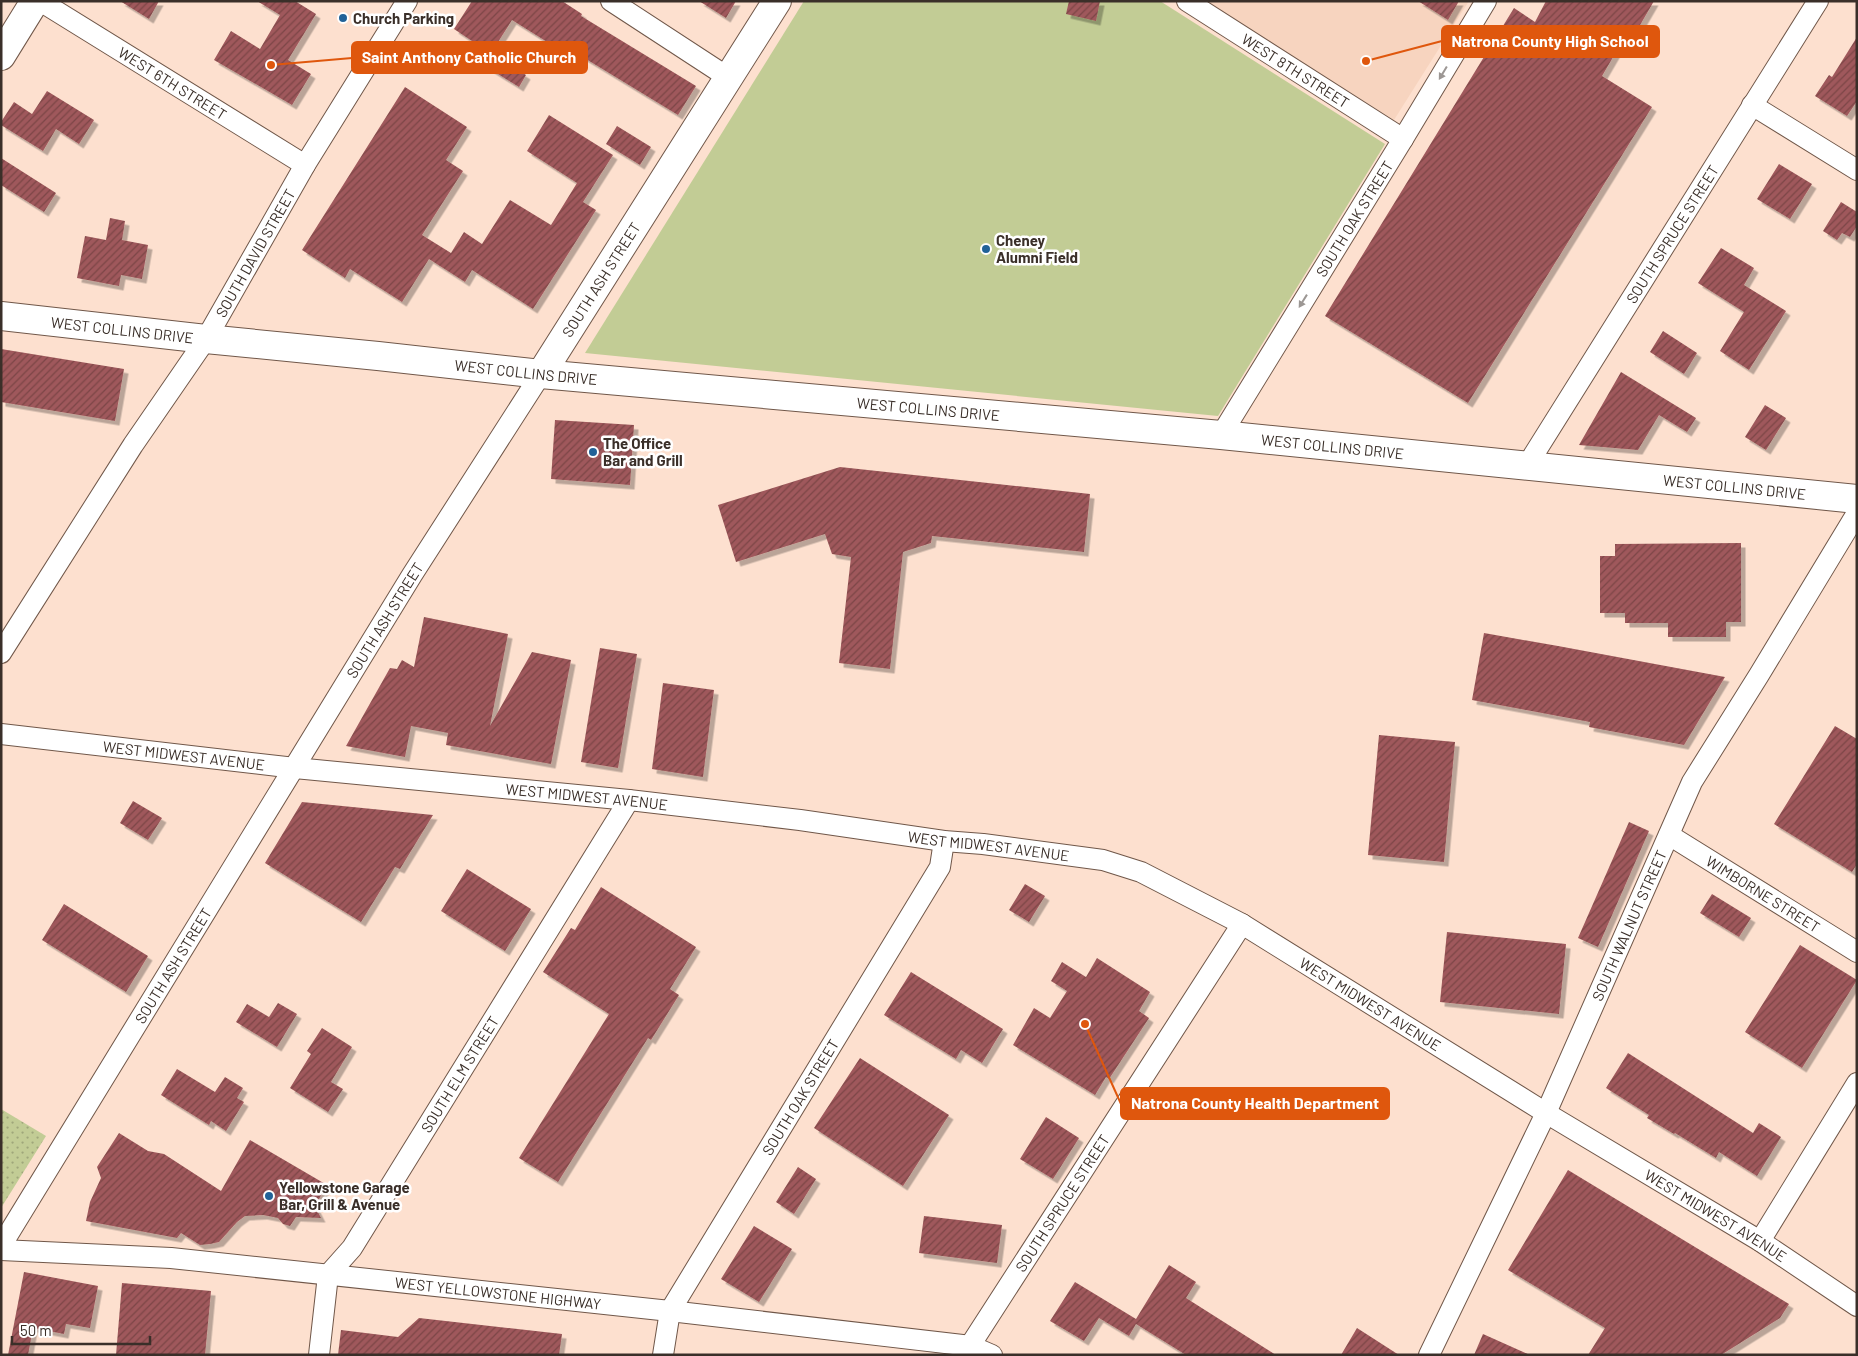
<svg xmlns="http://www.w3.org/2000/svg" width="1858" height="1356" font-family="Barlow,sans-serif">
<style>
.built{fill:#f7d4bf}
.park{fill:url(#park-dots)}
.pitch{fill:#c2cc95}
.building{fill:url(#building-hatch);filter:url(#shadow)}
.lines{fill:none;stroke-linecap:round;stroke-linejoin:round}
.street-casing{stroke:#705749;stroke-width:22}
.secondary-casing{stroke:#705749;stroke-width:30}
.street{stroke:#fff;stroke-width:20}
.secondary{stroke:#fff;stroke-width:28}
.oneway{fill:#9c9794}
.poi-dot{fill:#216298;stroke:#fff;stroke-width:2}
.labels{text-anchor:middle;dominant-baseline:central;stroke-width:5;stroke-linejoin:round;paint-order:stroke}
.poi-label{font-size:15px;font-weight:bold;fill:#3a2f29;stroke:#fff;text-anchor:start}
.street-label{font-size:15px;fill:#3a2f29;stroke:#fff}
.leader{fill:none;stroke:#df570d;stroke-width:2}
.callout-dot{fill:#df570d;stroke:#fff;stroke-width:2}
.callout{fill:#df570d;stroke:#df570d;stroke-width:2}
.callout-label{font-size:16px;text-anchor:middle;font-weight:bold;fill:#fff}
</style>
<defs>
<pattern id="park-dots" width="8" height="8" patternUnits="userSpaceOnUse" patternTransform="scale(1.25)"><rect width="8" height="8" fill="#c2cc95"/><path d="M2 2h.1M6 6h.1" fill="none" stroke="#9fa67a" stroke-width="1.8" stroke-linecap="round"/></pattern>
<pattern id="building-hatch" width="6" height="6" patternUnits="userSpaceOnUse" patternTransform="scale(1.25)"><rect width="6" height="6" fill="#9f585b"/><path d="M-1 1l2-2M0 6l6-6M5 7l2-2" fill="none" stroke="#7c4647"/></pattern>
<filter id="shadow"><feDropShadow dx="4.5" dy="4.5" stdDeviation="0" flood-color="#0004"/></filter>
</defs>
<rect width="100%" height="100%" fill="#fde0cf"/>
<!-- built -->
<path class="built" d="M1205 1H1469L1394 120Z"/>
<!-- park -->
<path class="park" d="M1 1109 46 1136 1 1208Z"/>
<!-- pitch -->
<path class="pitch" d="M804 1H1160L1385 144 1218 416 585 353Z"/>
<!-- building -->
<path class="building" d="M120 1H159L149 19Z
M257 1H295L316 14 288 60 311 74 292 105 214 60 231 31 260 49 280 15Z
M472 1H562L582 14 581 16 696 86 678 115 563 45 560 50 512 20 491 53 526 75 519 87 477 61 484 49 454 29Z
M699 1H736L726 18Z
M1069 1H1100L1096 21 1066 14Z
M1418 1H1459L1448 20Z
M1546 1H1654L1629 44 1623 40 1602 76 1652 107 1468 403 1325 316 1514 8 1535 22Z
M1857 37V101L1847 116 1815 96 1829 75 1832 77Z
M405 87 467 127 446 160 463 171 422 235 451 253 464 232 482 244 510 200 551 225 577 183 527 151 549 115 613 155 583 202 596 210 533 309 472 270 465 282 429 259 402 302 350 269 345 278 302 250Z
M47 91 94 120 79 144 56 129 43 151 1 125V122L14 102 32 114Z
M617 126 651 147 640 165 606 144Z
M1 158 56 193 44 212 1 185Z
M1779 164 1812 184 1790 219 1757 199Z
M1841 202 1857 212V226L1850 237 1842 233 1837 240 1823 231Z
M110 218 125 221 122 240 148 245 142 279 121 275 119 286 77 278 85 236 106 240Z
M1721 248 1754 268 1744 285 1786 311 1749 370 1720 351 1744 312 1698 283Z
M1663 331 1697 353 1684 374 1650 352Z
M1 349 124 369 115 421 1 402Z
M1621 372 1696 418 1687 432 1659 415 1638 450 1579 445Z
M1765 405 1786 418 1766 450 1745 437Z
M555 420 634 425 630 485 551 479Z
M840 467 1090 494 1084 552 932 536 931 543 903 552 890 669 839 663 851 557 832 554 825 534 736 562 718 505Z
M1741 543V622H1726V637H1668V623H1625V613H1600V556H1615V544Z
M424 617 508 634 490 726 532 652 571 660 551 764 446 745 448 733 411 726 405 757 346 746 390 668 397 669 402 660 414 667Z
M1484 633 1558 646 1725 677 1684 745 1589 727 1590 722 1472 700Z
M600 648 637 654 618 768 581 762Z
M663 683 714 690 703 777 652 769Z
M1835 726 1857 739V864L1852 872 1774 824Z
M1379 735 1455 742 1444 862 1368 855Z
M133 801 162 818 148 840 120 823Z
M302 802 433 815 400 869 395 867 361 922 265 863Z
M1629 822 1649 831 1598 947 1578 938Z
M467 869 531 909 505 951 441 911Z
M1025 884 1045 896 1029 922 1009 910Z
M601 887 696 947 670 989 679 995 651 1040 648 1038 558 1182 519 1158 609 1014 543 972 571 928 575 930Z
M1712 894 1751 918 1739 937 1700 913Z
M64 904 148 956 126 992 42 940Z
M1447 932 1566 944 1559 1014 1440 1002Z
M1800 945 1857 980 1802 1068 1745 1032Z
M1097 958 1150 992 1139 1011 1149 1018 1109 1079 1106 1077 1095 1095 1013 1045 1034 1008 1050 1018 1067 991 1051 981 1062 962 1086 977Z
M911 972 1003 1029 982 1063 961 1050 956 1059 884 1015Z
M278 1003 297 1014 277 1047 236 1022 247 1004 269 1017Z
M322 1028 352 1047 331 1082 343 1089 328 1112 290 1088 311 1054 307 1051Z
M1628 1053 1753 1133 1759 1123 1781 1137 1757 1176 1719 1152 1716 1158 1675 1133 1674 1134 1647 1118 1649 1115 1606 1088Z
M860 1058 949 1115 903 1186 814 1128Z
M177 1069 215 1092 225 1077 243 1088 237 1098 244 1102 226 1131 211 1121 209 1125 161 1095Z
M1046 1117 1079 1138 1053 1179 1020 1159Z
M119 1133 148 1151 164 1154 221 1191 250 1140 327 1185 315 1206 321 1218 296 1217 290 1226 283 1224 278 1218 263 1215 245 1216 237 1222 219 1242 210 1244 200 1245 181 1233 177 1238 86 1221 90 1202 101 1178 97 1167Z
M798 1167 816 1179 794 1214 776 1202Z
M1568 1170 1789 1304 1780 1318 1721 1355H1588L1605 1328 1508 1270Z
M924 1216 1002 1225 997 1263 919 1253Z
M754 1226 792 1249 759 1302 721 1279Z
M1169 1265 1196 1282 1186 1298 1276 1355H1186L1136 1324 1129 1336 1099 1318 1084 1341 1050 1321 1075 1282 1136 1319Z
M24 1272 98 1286 90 1328 66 1324 64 1334 33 1328 28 1355H8Z
M122 1283 211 1291 205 1355H116Z
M419 1318 562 1334 559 1355H338L341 1330 398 1337Z
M1357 1328 1399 1355H1341Z
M1483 1334 1530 1355H1474Z"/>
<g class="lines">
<defs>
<g id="street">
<path id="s1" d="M40 1 305 165"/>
<path d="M611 1 729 78"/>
<path id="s2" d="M1187 1 1403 139"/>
<path d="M1752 105 1857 170"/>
<path id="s3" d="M1221 435 1403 139 1486 1"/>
<path id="s4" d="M1526 467 1818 1"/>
<path id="s5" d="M1 653 133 445 206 339 305 165 407 1"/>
<path id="s6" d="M1 734 295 768 629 800 800 820 944 841 983 844 1103 860 1141 872 1242 924 1546 1113 1760 1241 1857 1306"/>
<path id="s7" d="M1669 835 1857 952"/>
<path d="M1760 1241 1857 1083"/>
<path id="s8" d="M1 1246 412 575 541 374"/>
<path id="s9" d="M1 1250 171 1258 670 1311 971 1346 992 1355"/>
<path id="s10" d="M319 1355 328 1275 352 1248 629 800"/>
<path id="s11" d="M663 1355 670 1311 940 867 944 841"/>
<path id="s12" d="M964 1355 1242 924"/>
<path id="s13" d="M1429 1355 1546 1113 1692 782 1759 675 1857 513"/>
</g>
<g id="secondary">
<path d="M1 56 35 1"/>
<path id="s14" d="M1 316 206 339 378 356 541 374 1221 435 1857 499"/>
<path id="s15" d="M541 374 777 1"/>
</g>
</defs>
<!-- street casing -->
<use href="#street" class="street-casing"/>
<!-- secondary casing -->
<use href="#secondary" class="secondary-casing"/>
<!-- street -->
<use href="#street" class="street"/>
<!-- secondary -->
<use href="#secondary" class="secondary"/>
</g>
<!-- one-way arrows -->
<defs><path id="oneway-solid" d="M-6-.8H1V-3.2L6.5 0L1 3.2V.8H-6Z" transform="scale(1.25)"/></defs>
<g class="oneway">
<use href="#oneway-solid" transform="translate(1443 73) rotate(121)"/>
<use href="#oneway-solid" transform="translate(1303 301) rotate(122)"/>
</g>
<!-- markers -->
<g class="poi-dot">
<circle cx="343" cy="18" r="5"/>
<circle cx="986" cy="249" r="5"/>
<circle cx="593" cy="452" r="5"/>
<circle cx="269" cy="1196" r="5"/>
</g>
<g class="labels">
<!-- poi labels -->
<g class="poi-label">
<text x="353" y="18">Church Parking</text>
<text x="996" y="240">Cheney<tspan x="996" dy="17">Alumni Field</tspan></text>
<text x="603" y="443">The Office<tspan x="603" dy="17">Bar and Grill</tspan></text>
<text x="279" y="1187">Yellowstone Garage<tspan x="279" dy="17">Bar, Grill &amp; Avenue</tspan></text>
</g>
<!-- street labels -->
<g class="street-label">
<text stroke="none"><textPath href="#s2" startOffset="129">WEST 8TH STREET</textPath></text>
<text stroke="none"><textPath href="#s1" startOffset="156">WEST 6TH STREET</textPath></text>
<text stroke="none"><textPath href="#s3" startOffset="254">SOUTH OAK STREET</textPath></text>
<text stroke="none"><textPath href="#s4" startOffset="275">SOUTH SPRUCE STREET</textPath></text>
<text stroke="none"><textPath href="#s5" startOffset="474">SOUTH DAVID STREET</textPath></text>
<text stroke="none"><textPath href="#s15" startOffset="112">SOUTH ASH STREET</textPath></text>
<text stroke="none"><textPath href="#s14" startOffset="122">WEST COLLINS DRIVE</textPath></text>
<text stroke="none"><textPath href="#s14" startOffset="528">WEST COLLINS DRIVE</textPath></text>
<text stroke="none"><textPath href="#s14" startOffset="932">WEST COLLINS DRIVE</textPath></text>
<text stroke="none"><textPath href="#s14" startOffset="1338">WEST COLLINS DRIVE</textPath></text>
<text stroke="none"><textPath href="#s14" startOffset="1742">WEST COLLINS DRIVE</textPath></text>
<text stroke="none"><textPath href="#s8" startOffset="734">SOUTH ASH STREET</textPath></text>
<text stroke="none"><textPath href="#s6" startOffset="184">WEST MIDWEST AVENUE</textPath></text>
<text stroke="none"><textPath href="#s6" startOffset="589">WEST MIDWEST AVENUE</textPath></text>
<text stroke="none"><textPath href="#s6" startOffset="994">WEST MIDWEST AVENUE</textPath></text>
<text stroke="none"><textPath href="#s7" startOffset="111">WIMBORNE STREET</textPath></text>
<text stroke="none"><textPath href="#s13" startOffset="474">SOUTH WALNUT STREET</textPath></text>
<text stroke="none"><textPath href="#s8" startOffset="329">SOUTH ASH STREET</textPath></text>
<text stroke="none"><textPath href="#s6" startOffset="1414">WEST MIDWEST AVENUE</textPath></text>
<text stroke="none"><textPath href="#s10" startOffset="321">SOUTH ELM STREET</textPath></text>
<text stroke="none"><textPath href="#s11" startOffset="295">SOUTH OAK STREET</textPath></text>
<text stroke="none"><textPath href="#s12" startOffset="181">SOUTH SPRUCE STREET</textPath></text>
<text stroke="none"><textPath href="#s6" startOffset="1819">WEST MIDWEST AVENUE</textPath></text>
<text stroke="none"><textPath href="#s9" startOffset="499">WEST YELLOWSTONE HIGHWAY</textPath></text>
</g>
</g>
<!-- callouts -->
<path class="leader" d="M1366 61L1442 41M271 65L352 58M1085 1024L1121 1104"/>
<g class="callout-dot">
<circle cx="1366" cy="61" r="5"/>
<circle cx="271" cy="65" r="5"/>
<circle cx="1085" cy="1024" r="5"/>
</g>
<g class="callout">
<rect x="1442" y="26" width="217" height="31" rx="5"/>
<rect x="352" y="42" width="235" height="31" rx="5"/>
<rect x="1121" y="1088" width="268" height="31" rx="5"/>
</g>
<g class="callout-label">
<text x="1550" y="47">Natrona County High School</text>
<text x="469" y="63">Saint Anthony Catholic Church</text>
<text x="1255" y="1109">Natrona County Health Department</text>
</g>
<!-- border -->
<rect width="1858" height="1356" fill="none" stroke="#3a2f29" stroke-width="5"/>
<!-- scale -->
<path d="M12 1336v8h138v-8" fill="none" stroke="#3a2f29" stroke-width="2.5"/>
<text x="20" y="1336" font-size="15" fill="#3a2f29" stroke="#ffffff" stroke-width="4" paint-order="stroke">50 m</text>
</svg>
